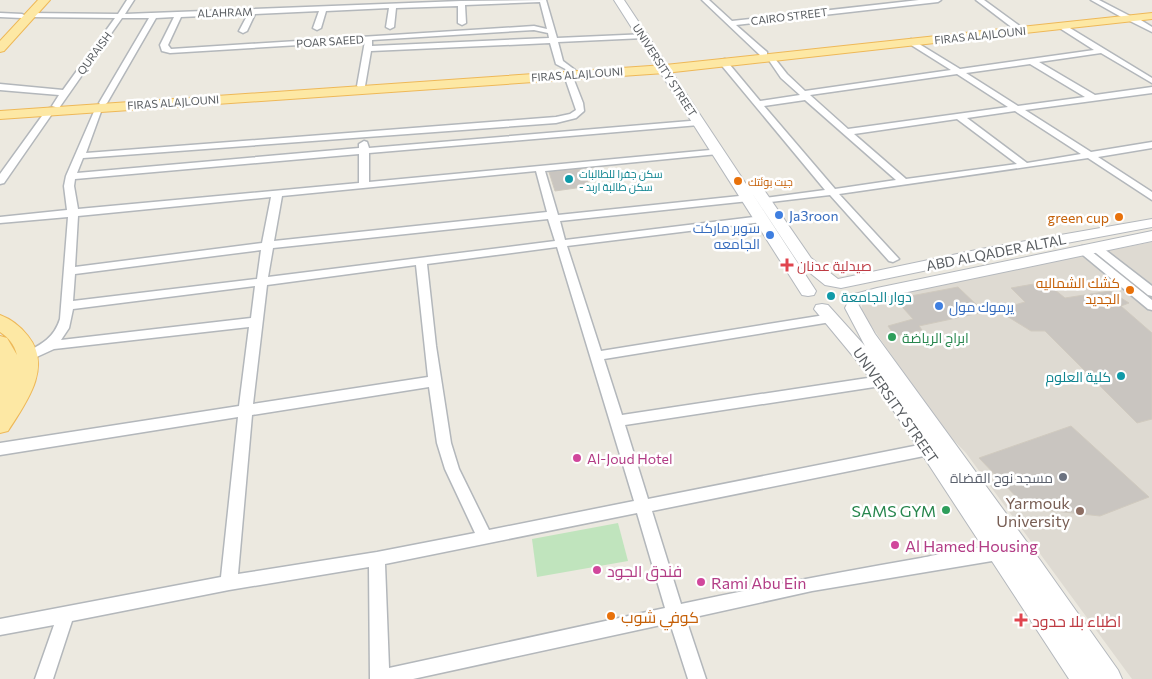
<svg xmlns="http://www.w3.org/2000/svg" width="1152" height="679" font-family="Commissioner,Cairo,sans-serif">
<style>
.education{fill:#dedad2}
.green{fill:#c0e4bd}
.building{fill:#c9c5c0;stroke:#d0cabf}
.lines{fill:none;stroke-linecap:round;stroke-linejoin:round}
.street-casing{stroke:#b3b7bb;stroke-width:3}
.secondary-casing{stroke:#b4b8bd;stroke-width:2}
.primary-casing{stroke:#eeb858;stroke-width:2}
.street{fill:#fff;fill-rule:evenodd}
.secondary{fill:#fff;fill-rule:evenodd}
.primary{fill:#fde8a4;fill-rule:evenodd}
.culture-dot{fill:#0f9aa8;stroke:#fff;stroke-width:2}
.food-dot{fill:#e8710a;stroke:#fff;stroke-width:2}
.shop-dot{fill:#3f7fe0;stroke:#fff;stroke-width:2}
.health-dot{fill:#e0444e;stroke:#fff;stroke-width:2}
.leisure-dot{fill:#2e9e5b;stroke:#fff;stroke-width:2}
.hotel-dot{fill:#d1479c;stroke:#fff;stroke-width:2}
.worship-dot{fill:#6b7280;stroke:#fff;stroke-width:2}
.education-dot{fill:#8d6e63;stroke:#fff;stroke-width:2}
.labels{text-anchor:middle;dominant-baseline:central;stroke-width:5;stroke-linejoin:round;paint-order:stroke}
.far-street-label{font-size:11px;fill:#595d61;stroke:#fff}
.far-culture-label{font-size:11px;fill:#0d838f;stroke:#fff;text-anchor:start}
.far-food-label{font-size:11px;fill:#c56008;stroke:#fff;text-anchor:start}
.shop-label{font-size:14px;fill:#366cbe;stroke:#fff;text-anchor:start}
.food-label{font-size:14px;fill:#c56008;stroke:#fff;text-anchor:end}
.street-label{font-size:14px;fill:#595d61;stroke:#fff}
.health-label{font-size:14px;fill:#be3a42;stroke:#fff;text-anchor:start}
.culture-label{font-size:14px;fill:#0d838f;stroke:#fff;text-anchor:start}
.leisure-label{font-size:14px;fill:#27864d;stroke:#fff;text-anchor:start}
.hotel-label{font-size:14px;fill:#b23c85;stroke:#fff;text-anchor:start}
.worship-label{font-size:14px;fill:#5b616d;stroke:#fff;text-anchor:end}
.near-education-label{font-size:16px;fill:#785e54;stroke:#fff;text-anchor:end}
.near-leisure-label{font-size:16px;fill:#27864d;stroke:#fff;text-anchor:end}
.near-hotel-label{font-size:16px;fill:#b23c85;stroke:#fff;text-anchor:start}
.near-food-label{font-size:16px;fill:#c56008;stroke:#fff;text-anchor:start}
.near-health-label{font-size:16px;fill:#be3a42;stroke:#fff;text-anchor:start}
</style>
<rect width="100%" height="100%" fill="#ece9e0"/>
<!-- education -->
<path class="education" d="M1152 242V679H1132L966 453 942 428 861 311 863 301 885 295Z"/>
<!-- green -->
<path class="green" d="M618 523 628 561 537 577 532 539Z"/>
<!-- building -->
<path class="building" d="M582 169 590 186 555 191 549 172Z
M1045 282 1065 298 1110 291 1129 303 1121 306 1152 333V419L1137 423 1045 331H1031L997 310 1025 302 1011 288Z
M958 287 984 312 919 326 922 330 895 336 888 326 913 319 895 299Z
M1071 426 1149 497 1100 516 1027 508 979 458Z"/>
<g class="lines">
<defs>
<path id="street" d="M127 0H134L125 14 461 1 546 0 557 38 647 34 648 36 644 38 558 42 563 61 575 70 571 72 556 64 550 43 371 51 365 86 361 89 357 86 365 41 170 53 162 51 160 45 174 17 156 18 107 103 103 106 86 153 556 117 570 114 576 110 564 75 568 73 572 75 583 103 584 111 576 118 556 123 83 158 77 173 359 148V144L364 141 367 142 369 148 702 120 703 122 699 125 369 153V182L721 149V153L718 154 545 171 558 215 749 195 754 198 749 201 560 221 565 240 762 216 767 219 762 222 567 246 601 351 831 314 837 318 831 322 604 359 622 415 881 376 886 378 888 381 886 384 881 386 625 425 648 499 929 443 934 445 936 449 934 453 929 455 652 511 681 604C761 587 841 572 921 558 941 554 986 543 1004 549L1006 554 1004 559 812 591 686 619 706 679H688L670 623 413 679H370L369 567 229 590 72 621 53 679H35L54 625 0 635V619L221 577 238 417 0 455V443L239 406 249 327 54 349 30 360 25 359 24 356 25 353C42 344 54 338 60 319L68 217 0 223V217L67 210 64 186 66 176 96 107 100 104 99 103 149 18H122L59 108 52 106 59 95 0 90V84L63 90 115 18 30 17H27V13L118 14ZM540 2 547 29 534 26 171 49 168 45 181 17 248 14 239 31 243 33 247 31 255 14 319 11 313 28 317 30 321 28 326 11 389 8 386 27 390 29 394 27 396 8 458 6V23L462 25 466 23 465 5ZM534 30 548 33 549 38 372 46V40ZM359 154V183L78 209 74 186 75 179ZM536 171 547 212 274 241 282 196ZM271 197 262 243 75 267 78 216ZM548 219 555 241 268 277 273 248ZM557 247 634 501 489 530 459 469 451 443 436 346 427 264ZM261 250 257 279 73 301 75 274ZM416 265 428 377 253 404 267 285ZM255 286 251 318 61 340 69 328 73 309ZM429 387 437 443 445 469 475 533 377 552 238 574 252 415ZM637 513 665 608 389 668 385 564Z
M702 0H709L732 21 919 0H941L938 2 736 25 767 52V55H772L787 74 805 91 951 70 908 43 907 41 911 39 960 69 1094 50 1058 27 1065 25 1152 78V83L1101 53 1039 62 1095 95 1152 87V93L1025 110 1091 152 1152 142V148L1098 157 1152 192V200L1088 158 839 194 899 259 893 262 889 261 830 195 761 203V199L765 198 825 190 718 61 725 59 760 101 800 95 781 78 766 56H761ZM1030 64 1085 97 1018 106 966 73ZM957 74 1008 107 848 129 810 95ZM805 100 896 180 835 189 764 106ZM1015 111 1081 154 1027 163 967 118ZM957 119 1017 164 906 179 854 134Z
M976 0H984L1021 27 1014 29Z
M1091 0H1099L1130 16 1123 18Z
M0 13 22 14 26 16 22 18 0 17Z
M1130 17H1136L1152 27V32L1130 21Z
M50 108 54 111 4 183 0 184V174L47 109Z
M1095 244 1099 245 1152 286V296L1148 295 1091 249 1090 247 1091 245Z
M1082 246 1086 247 1152 300V310L1148 309 1078 251 1076 249Z"/>
<path id="secondary" d="M614 0H624L748 187 755 183 760 184 811 258 838 279 981 249 1152 219V227L981 259 841 288 825 285 799 264 750 190 816 291 814 295 808 296 802 295Z
M1152 231V241L879 298 858 304 875 334 1040 560 1118 670 1122 679H1069L895 413 857 361 814 309 816 305 822 304 828 305 865 346 845 308 847 304 852 303 849 299 851 295 877 288Z"/>
<path id="primary" d="M38 0H50L4 51 0 52V41Z
M1152 13V19L665 73 0 119V111L665 65Z
M0 315C11 319 21 327 28 336 53 367 26 403 8 431L0 433V336L7 338 17 355C14 344 9 338 0 332Z"/>
</defs>
<!-- street casing -->
<use href="#street" class="street-casing"/>
<!-- secondary casing -->
<use href="#secondary" class="secondary-casing"/>
<!-- primary casing -->
<use href="#primary" class="primary-casing"/>
<!-- street -->
<use href="#street" class="street"/>
<!-- secondary -->
<use href="#secondary" class="secondary"/>
<!-- primary -->
<use href="#primary" class="primary"/>
</g>
<!-- markers -->
<g class="culture-dot">
<circle cx="569" cy="179" r="5"/>
<circle cx="831" cy="296" r="5"/>
<circle cx="1121" cy="376" r="5"/>
</g>
<g class="food-dot">
<circle cx="738" cy="181" r="5"/>
<circle cx="1119" cy="217" r="5"/>
<circle cx="1130" cy="290" r="5"/>
<circle cx="611" cy="616" r="5"/>
</g>
<g class="shop-dot">
<circle cx="779" cy="215" r="5"/>
<circle cx="770" cy="235" r="5"/>
<circle cx="939" cy="306" r="5"/>
</g>
<g class="health-dot">
<path d="M784.5 257.5h5v5h5v5h-5v5h-5v-5h-5v-5h5z"/>
<path d="M1018.5 612.5h5v5h5v5h-5v5h-5v-5h-5v-5h5z"/>
</g>
<g class="leisure-dot">
<circle cx="892" cy="337" r="5"/>
<circle cx="946" cy="510" r="5"/>
</g>
<g class="hotel-dot">
<circle cx="577" cy="458" r="5"/>
<circle cx="895" cy="545" r="5"/>
<circle cx="597" cy="570" r="5"/>
<circle cx="701" cy="582" r="5"/>
</g>
<circle class="worship-dot" cx="1063" cy="477" r="5"/>
<circle class="education-dot" cx="1080" cy="511" r="5"/>
<g class="labels">
<!-- far-street labels -->
<g class="far-street-label">
<text transform="translate(225 12) rotate(-2)">ALAHRAM</text>
<text transform="translate(789 16) rotate(-7)">CAIRO STREET</text>
<text transform="translate(980 35) rotate(-6)">FIRAS ALAJLOUNI</text>
<text transform="translate(330 41) rotate(-4)">POAR SAEED</text>
<text transform="translate(94 53) rotate(-54)">QURAISH</text>
<text transform="translate(665 70) rotate(57)">UNIVERSITY STREET</text>
<text transform="translate(577 74) rotate(-4)">FIRAS ALAJLOUNI</text>
<text transform="translate(173 102) rotate(-4)">FIRAS ALAJLOUNI</text>
</g>
<!-- far-culture labels -->
<g class="far-culture-label">
<text x="579" y="173">سكن جفرا للطالبات<tspan x="579" dy="13">- سكن طالبة اربد</tspan></text>
</g>
<!-- far-food labels -->
<g class="far-food-label">
<text x="748" y="181">جيت بوئتك</text>
</g>
<!-- shop labels -->
<g class="shop-label">
<text x="789" y="215">Ja3roon</text>
<text x="760" y="227" text-anchor="end">سوبر ماركت<tspan x="760" dy="16">الجامعه</tspan></text>
<text x="949" y="306">يرموك مول</text>
</g>
<!-- food labels -->
<g class="food-label">
<text x="1109" y="217">green cup</text>
<text x="1120" y="282">كشك الشماليه<tspan x="1120" dy="16">الجديد</tspan></text>
</g>
<!-- street labels -->
<g class="street-label">
<text transform="translate(996 252) rotate(-11)">ABD ALQADER ALTAL</text>
<text transform="translate(896 405) rotate(55)">UNIVERSITY STREET</text>
</g>
<!-- health labels -->
<g class="health-label">
<text x="797" y="265">صيدلية عدنان</text>
</g>
<!-- culture labels -->
<g class="culture-label">
<text x="841" y="296">دوار الجامعة</text>
<text x="1111" y="376" text-anchor="end">كلية العلوم</text>
</g>
<!-- leisure labels -->
<g class="leisure-label">
<text x="902" y="337">ابراج الرياضة</text>
</g>
<!-- hotel labels -->
<g class="hotel-label">
<text x="587" y="458">Al-Joud Hotel</text>
</g>
<!-- worship labels -->
<g class="worship-label">
<text x="1053" y="477">مسجد نوح القضاة</text>
</g>
<!-- near-education labels -->
<g class="near-education-label">
<text x="1070" y="502">Yarmouk<tspan x="1070" dy="18">University</tspan></text>
</g>
<!-- near-leisure labels -->
<g class="near-leisure-label">
<text x="936" y="510">SAMS GYM</text>
</g>
<!-- near-hotel labels -->
<g class="near-hotel-label">
<text x="905" y="545">Al Hamed Housing</text>
<text x="607" y="570">فندق الجود</text>
<text x="711" y="582">Rami Abu Ein</text>
</g>
<!-- near-food labels -->
<g class="near-food-label">
<text x="621" y="616">كوفي شوب</text>
</g>
<!-- near-health labels -->
<g class="near-health-label">
<text x="1032" y="620">اطباء بلا حدود</text>
</g>
</g>
</svg>
